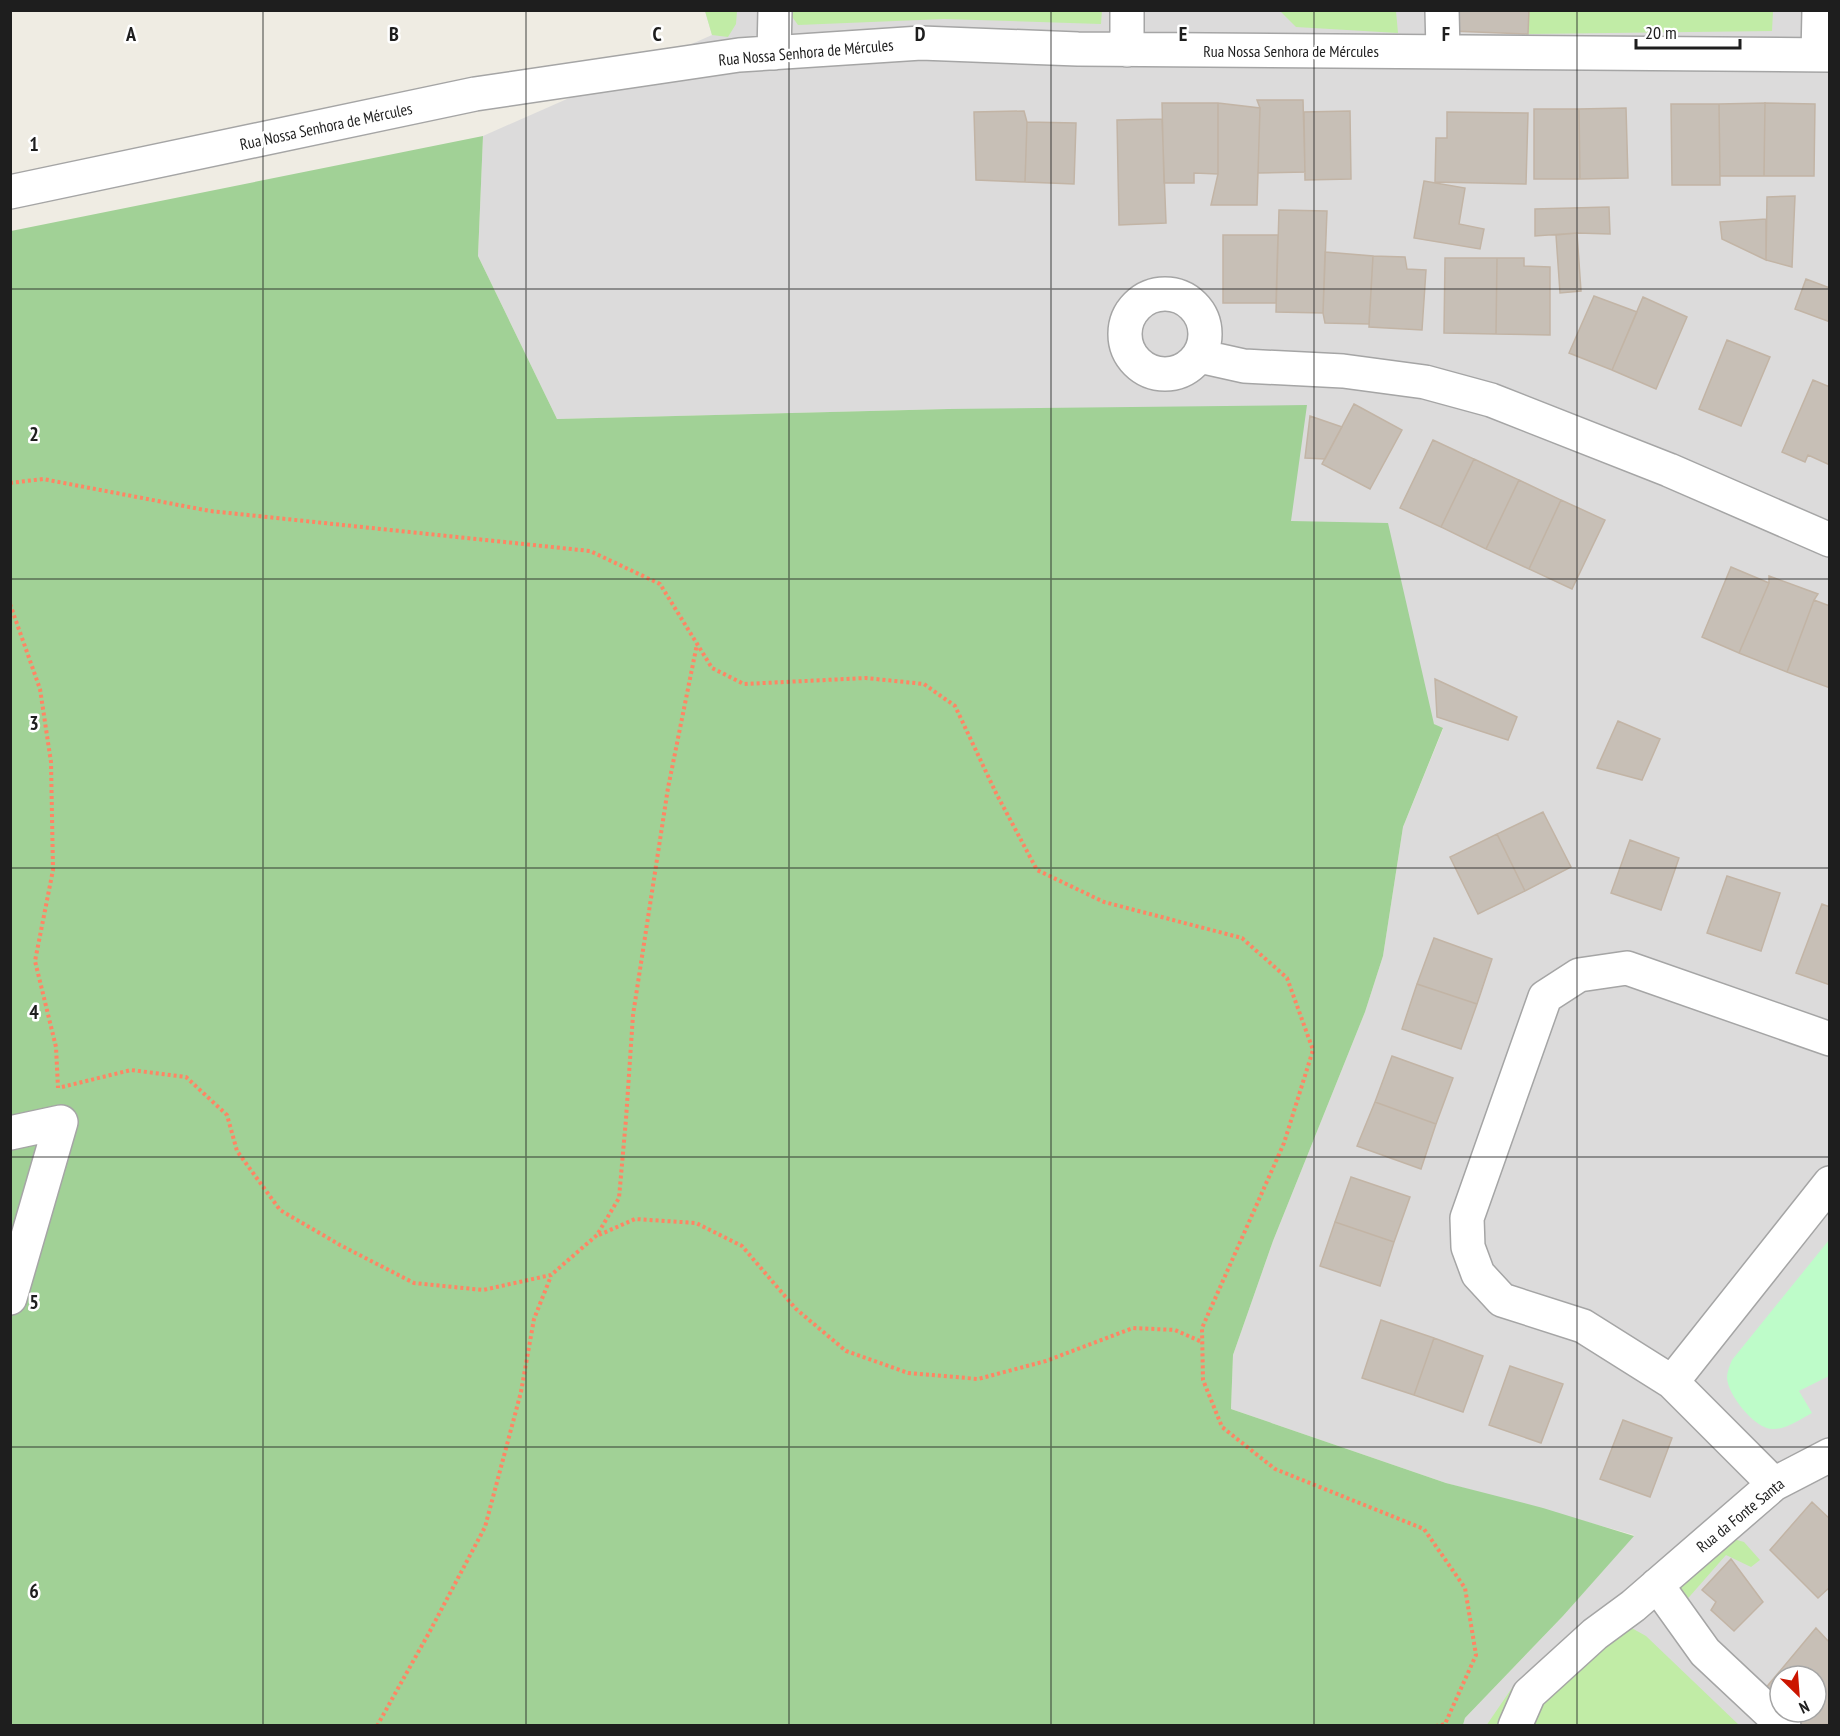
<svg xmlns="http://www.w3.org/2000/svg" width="1840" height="1736" font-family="'PT Sans Narrow',sans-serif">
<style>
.residential{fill:#dcdbdb;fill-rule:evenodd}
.grass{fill:#c1eca6}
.forest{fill:#a1d196}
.park{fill:#befcc9}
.building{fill:#c7bfb6;stroke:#c2b4a5;stroke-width:1.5}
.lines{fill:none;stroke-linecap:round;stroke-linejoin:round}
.minor-casing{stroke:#a5a5a5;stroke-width:36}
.path{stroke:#ff8564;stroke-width:4;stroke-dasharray:3 3;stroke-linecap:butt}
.minor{stroke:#fff;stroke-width:33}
.grid{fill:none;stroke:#1e1e1e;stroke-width:1.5;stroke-opacity:0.55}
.labels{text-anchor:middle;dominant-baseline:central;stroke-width:5;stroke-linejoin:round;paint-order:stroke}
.street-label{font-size:16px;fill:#1e1e1e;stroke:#fff}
.grid-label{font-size:20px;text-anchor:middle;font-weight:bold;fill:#1e1e1e;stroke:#fff;stroke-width:5;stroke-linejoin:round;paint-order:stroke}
</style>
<rect width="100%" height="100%" fill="#efece3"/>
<!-- residential -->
<path class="residential" d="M705 11H1829V1725H1463L1465 1718 1563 1616 1634 1535 1446 1483 1231 1409 1233 1355 1273 1241 1365 1012 1383 956 1403 827 1443 729 1434 724 1291 521 948 409 557 419 478 256 483 136 712 35ZM1780 1676H1816V1712H1780Z"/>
<!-- grass -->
<path class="grass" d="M1102 10 1101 24 944 19 798 25 788 11Z
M1315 10 1396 11 1398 33 1296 27 1280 11Z
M705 11H737L736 24 728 37 712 35Z
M1529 11H1773L1772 31 1528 34Z
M1716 1534 1744 1542 1760 1560 1751 1567 1726 1555 1676 1612 1657 1585Z
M1628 1626 1646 1636 1739 1725 1486 1726 1514 1685 1550 1654Z"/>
<!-- forest -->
<path class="forest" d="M483 136 478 256 557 419 948 409 1307 405 1291 521 1388 523 1434 724 1443 728 1403 827 1383 956 1365 1012 1273 1241 1233 1355 1231 1409 1446 1483 1543 1508 1634 1536 1563 1616 1465 1718 1463 1725 11 1726V231Z"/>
<!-- park -->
<path class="park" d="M1829 1240V1376L1799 1391 1812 1413C1801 1419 1785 1430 1772 1429 1754 1428 1728 1395 1727 1378 1727 1372 1730 1365 1732 1360Z"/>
<!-- building -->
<path class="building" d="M1453 10H1529L1528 34 1452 31Z
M1257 100H1303L1305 172 1258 173 1260 108Z
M1162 103H1218V174L1194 173V183H1164Z
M1218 103 1260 108 1257 205H1211L1218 174Z
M1765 103 1815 104 1814 176H1764Z
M1765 103 1764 176H1720L1719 104Z
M1671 104H1719L1720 185H1672Z
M1626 108 1628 178 1580 179 1579 109Z
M1534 109H1579L1580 179H1534Z
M1024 111 1027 122 1025 182 976 180 974 112Z
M1350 111 1351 179 1305 180 1304 112Z
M1447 112 1528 113 1526 184 1435 182 1436 138H1447Z
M1162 119 1166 223 1119 225 1117 120Z
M1027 122 1076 123 1074 184 1025 182Z
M1424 181 1465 188 1459 224 1484 229 1480 249 1414 238Z
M1795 196 1792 267 1766 260 1767 197Z
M1609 207 1610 234 1577 233 1535 236V209Z
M1279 210 1327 211 1323 313 1276 312Z
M1766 219V260L1722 239 1720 222Z
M1577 233 1581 291 1560 293 1556 235Z
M1223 235H1278L1276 303H1223Z
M1325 252 1373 256 1369 324 1325 323 1323 313Z
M1373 256 1405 257 1407 269 1426 270 1422 330 1369 327Z
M1445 258H1497L1496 334 1444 333Z
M1497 258H1524V266L1550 267V335L1496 334Z
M1806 279 1830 288V322L1795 309Z
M1594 296 1637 312 1612 370 1569 353Z
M1643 297 1687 317 1656 389 1612 370Z
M1727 340 1770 357 1741 426 1699 409Z
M1813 380 1830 387V465L1808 455 1805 462 1782 452Z
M1354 404 1402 430 1370 489 1322 464Z
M1310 416 1342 427 1325 459 1305 458Z
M1433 440 1474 459 1441 527 1400 508Z
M1474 459 1519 480 1486 549 1441 527Z
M1519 480 1561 500 1529 569 1486 549Z
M1561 500 1605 520 1572 589 1529 569Z
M1731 567 1769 583 1739 653 1702 637Z
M1769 576 1818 594 1814 600 1787 672 1739 653 1769 583Z
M1814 600 1830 606V688L1787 672Z
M1435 679 1517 717 1508 740 1437 717Z
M1618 721 1660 739 1642 780 1597 768Z
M1543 812 1571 867 1525 891 1497 834Z
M1497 834 1525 891 1478 914 1450 857Z
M1630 840 1679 858 1661 910 1611 893Z
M1727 876 1780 893 1761 951 1707 933Z
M1822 904 1830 907V985L1796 973Z
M1434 938 1492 959 1477 1004 1417 984Z
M1417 984 1477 1004 1461 1049 1402 1029Z
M1392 1056 1453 1078 1436 1124 1375 1102Z
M1375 1102 1436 1124 1421 1169 1357 1146Z
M1351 1177 1410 1197 1394 1242 1335 1222Z
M1335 1222 1394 1242 1380 1286 1320 1266Z
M1381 1320 1434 1338 1414 1395 1362 1378Z
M1434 1338 1483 1356 1463 1412 1414 1395Z
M1510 1366 1563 1384 1541 1443 1489 1425Z
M1623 1420 1672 1438 1650 1497 1600 1479Z
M1812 1502 1830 1519V1587L1818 1598 1770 1550Z
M1731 1559 1763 1602 1734 1631 1711 1610 1716 1602 1702 1590Z
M1816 1628 1830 1643V1724L1800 1726 1786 1712H1816V1676H1780V1706L1764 1690Z"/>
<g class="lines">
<defs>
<path id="minor" d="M1442 10 1443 51
M1127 50V10
M774 53 775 10
M1818 55 1819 10
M10 192 475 94 739 55 921 43 1078 49 1830 55
M1125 334a40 40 0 1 1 80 0a40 40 0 1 1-80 0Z
M1199 356 1244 366 1343 371 1425 382 1491 400 1669 470 1830 540
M10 1133 61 1122 10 1298
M1672 1382 1830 1183
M1774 1484 1672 1382 1583 1326 1502 1300 1478 1274 1468 1247 1467 1218 1545 997 1579 975 1627 968 1830 1039
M1657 1585 1705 1652 1784 1726
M1515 1726 1529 1694 1595 1634 1633 1606 1774 1484 1830 1455"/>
</defs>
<!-- minor casing -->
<use href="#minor" class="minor-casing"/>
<!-- path -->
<path class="path" d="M10 483 43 479 210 511 590 551 660 584 712 668 744 684 866 678 924 684 955 706 996 793 1037 870 1104 902 1242 938 1287 978 1313 1050 1284 1143 1202 1328 1203 1380 1222 1427 1275 1469 1424 1529 1465 1588 1476 1655 1445 1724 1436 1726
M10 604 40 689 51 762 53 870 35 961 56 1047 58 1088
M62 1087 131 1070 186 1077 227 1115 237 1151 280 1210 340 1245 414 1283 483 1290 551 1275 597 1235 619 1198 626 1119 633 1015 668 788 697 644
M599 1235 635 1219 696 1223 742 1246 796 1309 846 1351 908 1373 978 1379 1046 1361 1133 1328 1175 1330 1202 1342
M377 1726 430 1631 485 1527 521 1392 534 1319 551 1276"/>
<!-- minor -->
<use href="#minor" class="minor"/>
</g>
<!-- grid -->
<path class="grid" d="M263 10V1726M526 10V1726M789 10V1726M1051 10V1726M1314 10V1726M1577 10V1726M10 289H1830M10 579H1830M10 868H1830M10 1157H1830M10 1447H1830"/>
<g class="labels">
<!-- street labels -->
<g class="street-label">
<text x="1291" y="51">Rua Nossa Senhora de Mércules</text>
<text transform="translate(806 52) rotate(-5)">Rua Nossa Senhora de Mércules</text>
<text transform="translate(326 126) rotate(-12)">Rua Nossa Senhora de Mércules</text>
<text transform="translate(1740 1515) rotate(-39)">Rua da Fonte Santa</text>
</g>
</g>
<g class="grid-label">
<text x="131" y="41">A</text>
<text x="394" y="41">B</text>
<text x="657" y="41">C</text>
<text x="920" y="41">D</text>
<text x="1183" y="41">E</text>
<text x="1446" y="41">F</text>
<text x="34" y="151">1</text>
<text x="34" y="441">2</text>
<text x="34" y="730">3</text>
<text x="34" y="1019">4</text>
<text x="34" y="1309">5</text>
<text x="34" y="1598">6</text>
</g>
<!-- border -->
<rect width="1840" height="1736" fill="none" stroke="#1e1e1e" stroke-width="24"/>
<!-- north arrow -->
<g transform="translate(1798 1694) rotate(155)"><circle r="28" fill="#ffffff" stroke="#a5a5a5" stroke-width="1.5"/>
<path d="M0-4.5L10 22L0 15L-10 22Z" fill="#cb1500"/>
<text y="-9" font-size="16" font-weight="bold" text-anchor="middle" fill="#1e1e1e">N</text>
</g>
<!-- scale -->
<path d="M1636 39v9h104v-9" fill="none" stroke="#1e1e1e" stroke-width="3"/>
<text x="1645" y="39" font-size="18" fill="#1e1e1e" stroke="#ffffff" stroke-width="4.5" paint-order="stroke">20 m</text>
</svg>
